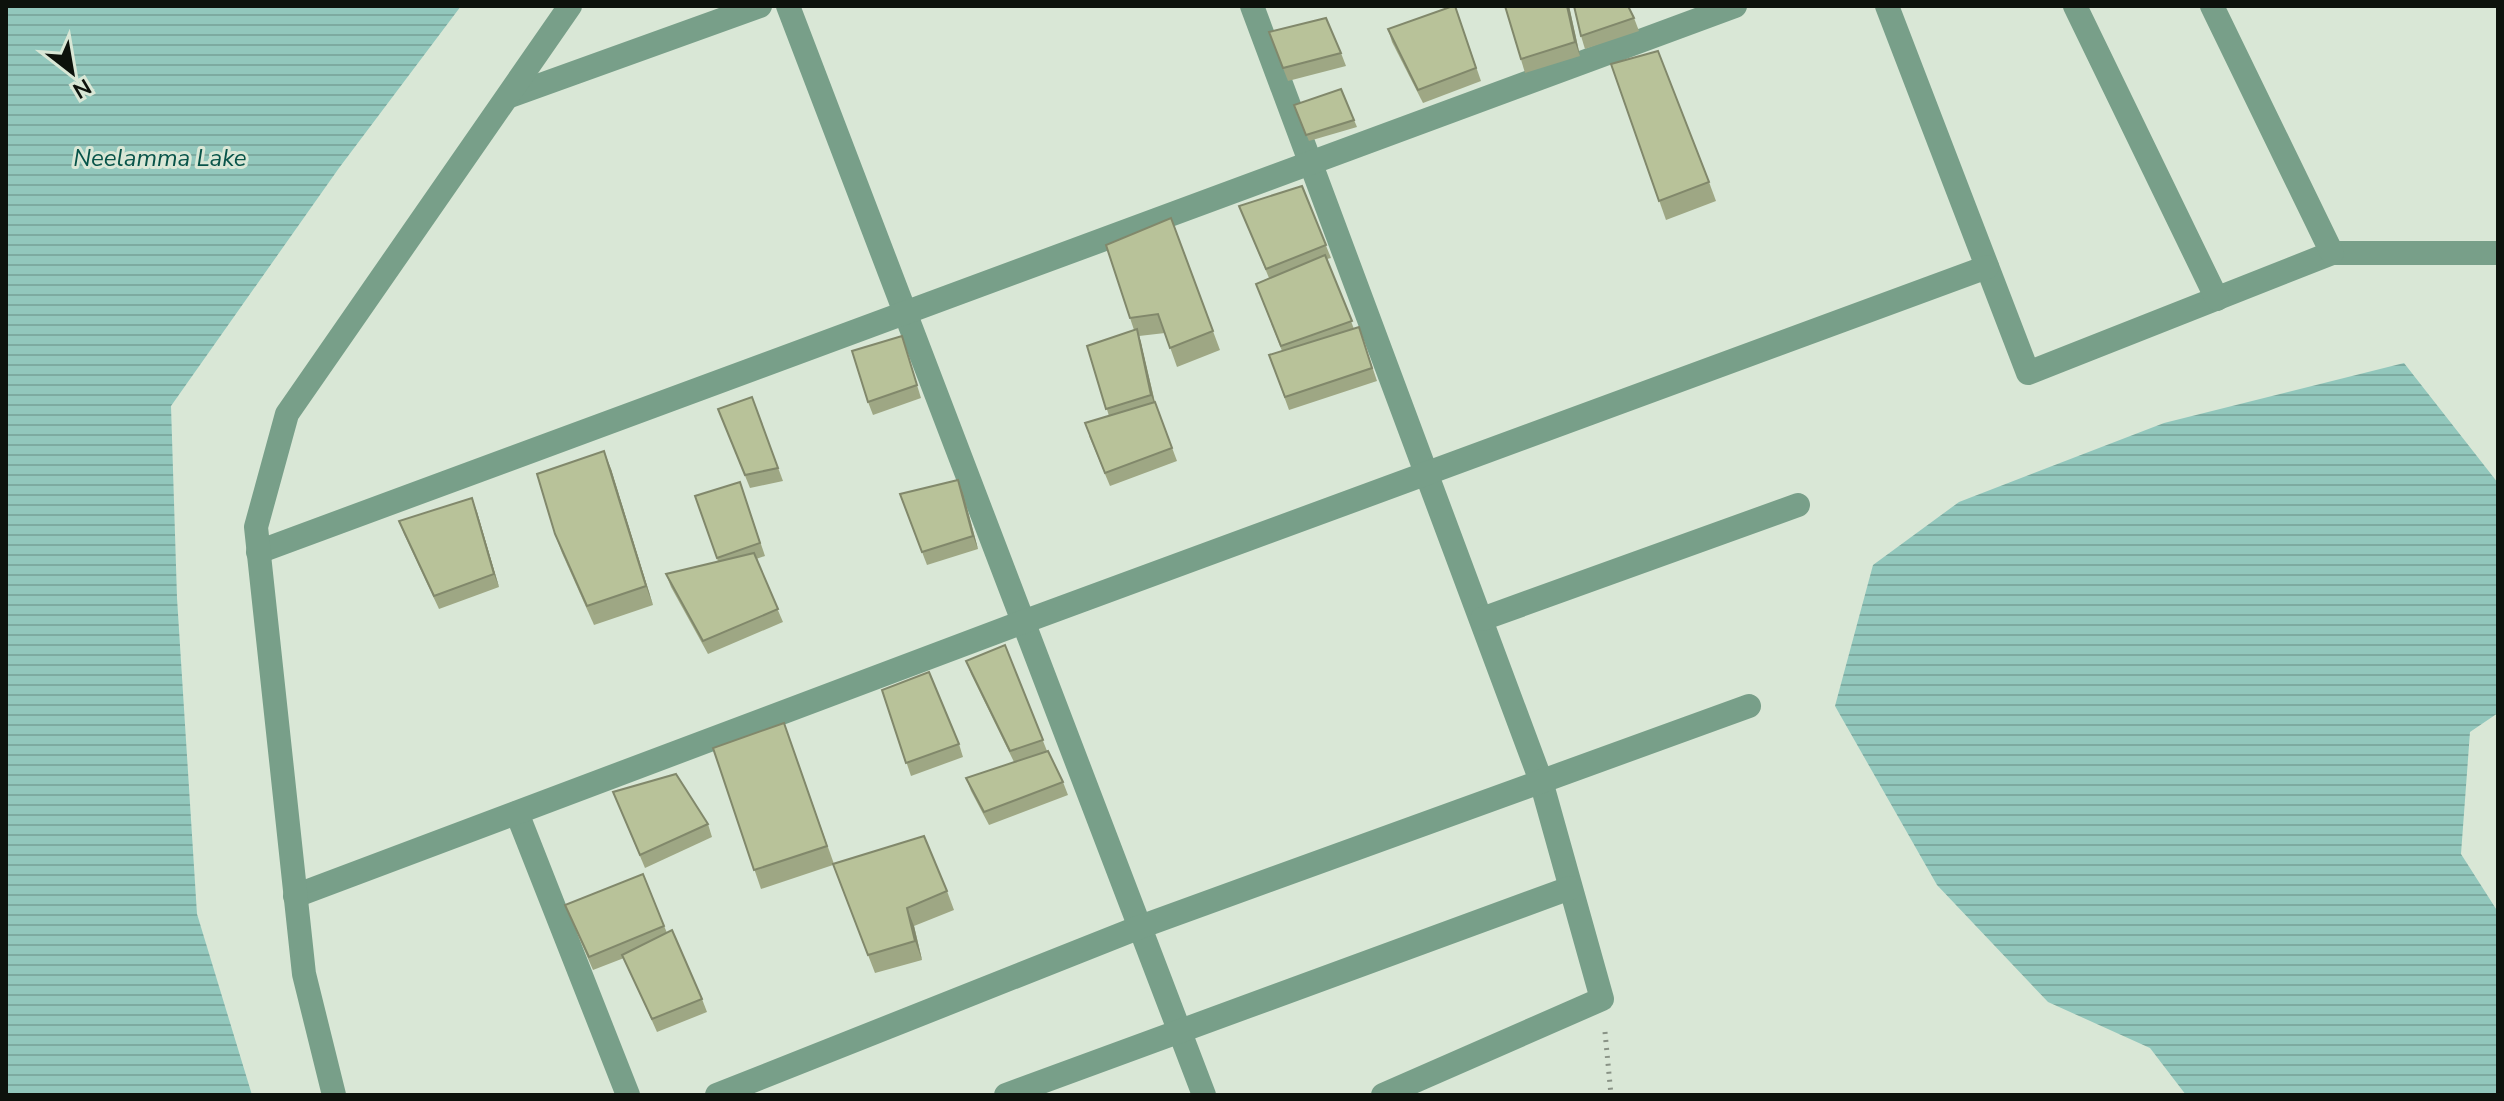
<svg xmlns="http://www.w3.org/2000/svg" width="2504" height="1101" viewBox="0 0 2504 1101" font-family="'Nunito Sans',sans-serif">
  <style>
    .water { fill: url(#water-rules) }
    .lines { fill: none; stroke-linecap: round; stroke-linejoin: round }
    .path { stroke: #889285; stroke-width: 5; stroke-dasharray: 2 6; stroke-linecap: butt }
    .minor { stroke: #789f89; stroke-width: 24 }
    .wall { fill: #9ea784 }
    .shaded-wall { fill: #81886b }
    .building { fill: #b8c299; stroke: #81886b; stroke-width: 2 }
    .labels { text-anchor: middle; stroke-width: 6; stroke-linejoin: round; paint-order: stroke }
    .water-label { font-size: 24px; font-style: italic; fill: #085449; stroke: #d9e7d6 }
  </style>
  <defs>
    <pattern id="water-rules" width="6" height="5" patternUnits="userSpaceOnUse" patternTransform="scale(2)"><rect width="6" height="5" fill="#92c7bc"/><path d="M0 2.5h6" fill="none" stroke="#7daaa0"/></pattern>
  </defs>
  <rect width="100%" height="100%" fill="#d9e7d6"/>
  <g class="water">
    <path d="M 6,6 L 461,6 L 339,168 L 171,406 L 177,598 L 197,914 L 252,1095 L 6,1095 Z"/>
    <path d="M 2404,363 L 2498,483 L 2498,713 L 2470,732 L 2461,854 L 2498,912 L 2498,1095 L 2186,1095 L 2150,1048 L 2048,1002 L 1937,885 L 1835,706 L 1873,565 L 1959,502 L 2164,423 Z"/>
  </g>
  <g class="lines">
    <path class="path" d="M 1605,1032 L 1611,1095"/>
    <g class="minor">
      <path d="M 788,6 L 1204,1095"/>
      <path d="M 1252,6 L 1541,781 L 1602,999 L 1383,1095"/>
      <path d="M 1887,6 L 2028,373 L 2332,253 L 2498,253"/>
      <path d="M 2075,6 L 2217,299"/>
      <path d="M 2212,6 L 2332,253"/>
      <path d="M 510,96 L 760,6"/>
      <path d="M 258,552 L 1735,6"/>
      <path d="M 1482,619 L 1798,505"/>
      <path d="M 517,813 L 628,1095"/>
      <path d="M 295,896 L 1023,622 L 1987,267"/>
      <path d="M 334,1095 L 304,974 L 256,527 L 287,414 L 570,6"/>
      <path d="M 717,1095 L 1140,927 L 1749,706"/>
      <path d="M 1006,1095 L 1570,888"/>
    </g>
  </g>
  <g class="wall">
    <path d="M 1455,6 L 1481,81 L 1423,103 L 1392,42 L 1388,29 Z"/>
    <path d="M 1505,6 L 1569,6 L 1580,56 L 1525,73 Z"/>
    <path d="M 1634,18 L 1639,31 L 1585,49 L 1581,36 Z"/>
    <path d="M 1269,32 L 1341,53 L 1346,66 L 1288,81 Z"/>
    <path d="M 1611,64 L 1709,182 L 1716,201 L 1666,220 Z"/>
    <path d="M 1341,89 L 1357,127 L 1309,141 L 1294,105 Z"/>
    <path d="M 1302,186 L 1331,258 L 1327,259 L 1354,329 L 1359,327 L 1377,381 L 1289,410 L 1269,355 L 1282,351 L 1256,284 L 1269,278 L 1239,206 Z"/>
    <path d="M 1171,218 L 1220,350 L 1177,367 L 1165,333 L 1139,336 L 1155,402 L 1177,461 L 1110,486 L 1089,436 L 1109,416 L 1087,346 L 1134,330 L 1130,318 Z"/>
    <path d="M 902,336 L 921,398 L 873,415 L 868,402 Z"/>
    <path d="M 752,397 L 783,481 L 750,488 L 723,422 Z"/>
    <path d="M 611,469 L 653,605 L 594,625 L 562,553 L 555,534 Z"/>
    <path d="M 958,480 L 963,493 L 978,549 L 927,565 L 900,494 Z"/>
    <path d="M 740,482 L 765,556 L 756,559 L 783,622 L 708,654 L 671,587 L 666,574 L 718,562 L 717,558 Z"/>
    <path d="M 477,512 L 499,587 L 439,609 L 404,534 L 399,521 Z"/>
    <path d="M 1005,645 L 1047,751 L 1063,782 L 1068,795 L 989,825 L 971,791 L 966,778 L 1014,762 L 971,674 L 966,661 Z"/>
    <path d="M 882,690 L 959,744 L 963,757 L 911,776 Z"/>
    <path d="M 784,723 L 834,864 L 947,891 L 954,910 L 914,926 L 922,960 L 875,973 L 833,865 L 761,889 L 713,748 Z"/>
    <path d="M 613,792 L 708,824 L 712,837 L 645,868 Z"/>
    <path d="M 643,874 L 667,933 L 702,999 L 707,1012 L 657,1032 L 624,958 L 593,970 L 565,905 Z"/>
  </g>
  <g class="shaded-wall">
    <path d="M 1567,6 L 1569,6 L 1580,56 L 1575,42 Z"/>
    <path d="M 1137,329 L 1141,342 L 1156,408 L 1151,395 Z"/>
    <path d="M 604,451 L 611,469 L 653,605 L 646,586 Z"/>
    <path d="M 958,480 L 963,493 L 978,549 L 973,536 Z"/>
    <path d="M 472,498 L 477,512 L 499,587 L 494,574 Z"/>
    <path d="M 907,908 L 914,926 L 922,960 L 915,941 Z"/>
  </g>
  <g class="building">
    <path d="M 1453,6 L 1455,6 L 1476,68 L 1418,90 L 1388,29 Z"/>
    <path d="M 1505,6 L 1567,6 L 1575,42 L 1521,59 Z"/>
    <path d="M 1574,6 L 1628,6 L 1634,18 L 1581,36 Z"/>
    <path d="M 1326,18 L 1341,53 L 1283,68 L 1269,32 Z"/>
    <path d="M 1658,51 L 1709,182 L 1659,201 L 1611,64 Z"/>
    <path d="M 1341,89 L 1354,120 L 1306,135 L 1294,105 Z"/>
    <path d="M 1302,186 L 1326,245 L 1266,269 L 1239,206 Z"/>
    <path d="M 1171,218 L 1213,331 L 1170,348 L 1158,314 L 1130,318 L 1106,245 Z"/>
    <path d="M 1325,255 L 1352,321 L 1281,346 L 1256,284 Z"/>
    <path d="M 1359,327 L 1372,368 L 1285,397 L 1269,355 Z"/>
    <path d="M 1137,329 L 1151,395 L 1106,409 L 1087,346 Z"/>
    <path d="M 902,336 L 917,385 L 868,402 L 852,351 Z"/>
    <path d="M 752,397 L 778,468 L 745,475 L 718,409 Z"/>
    <path d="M 1155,402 L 1172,448 L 1105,473 L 1085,423 Z"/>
    <path d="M 604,451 L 646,586 L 587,606 L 555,534 L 537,474 Z"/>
    <path d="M 958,480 L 973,536 L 922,552 L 900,494 Z"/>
    <path d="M 740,482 L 760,543 L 717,558 L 695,496 Z"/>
    <path d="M 472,498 L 494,574 L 434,596 L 399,521 Z"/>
    <path d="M 754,553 L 778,609 L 703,641 L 666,574 Z"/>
    <path d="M 1005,645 L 1043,740 L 1010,751 L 966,661 Z"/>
    <path d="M 929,672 L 959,744 L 906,763 L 882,690 Z"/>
    <path d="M 784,723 L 827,846 L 754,870 L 713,748 Z"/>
    <path d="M 1048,751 L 1063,782 L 984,812 L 966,778 Z"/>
    <path d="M 676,774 L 708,824 L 640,855 L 613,792 Z"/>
    <path d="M 924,836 L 947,891 L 907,908 L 915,941 L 868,955 L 833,864 Z"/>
    <path d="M 643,874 L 664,926 L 589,957 L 565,905 Z"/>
    <path d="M 672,930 L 702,999 L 652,1019 L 622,955 Z"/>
  </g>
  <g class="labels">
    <g class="water-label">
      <text x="160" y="166">Neelamma Lake</text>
    </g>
  </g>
  <rect width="2504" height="1101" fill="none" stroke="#0d120c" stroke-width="16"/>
  <g transform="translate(72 72) rotate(149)" stroke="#d9e7d6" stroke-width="6" paint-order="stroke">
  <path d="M0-6L14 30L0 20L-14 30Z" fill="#0d120c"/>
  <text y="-12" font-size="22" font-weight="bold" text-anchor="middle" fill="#0d120c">N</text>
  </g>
</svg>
